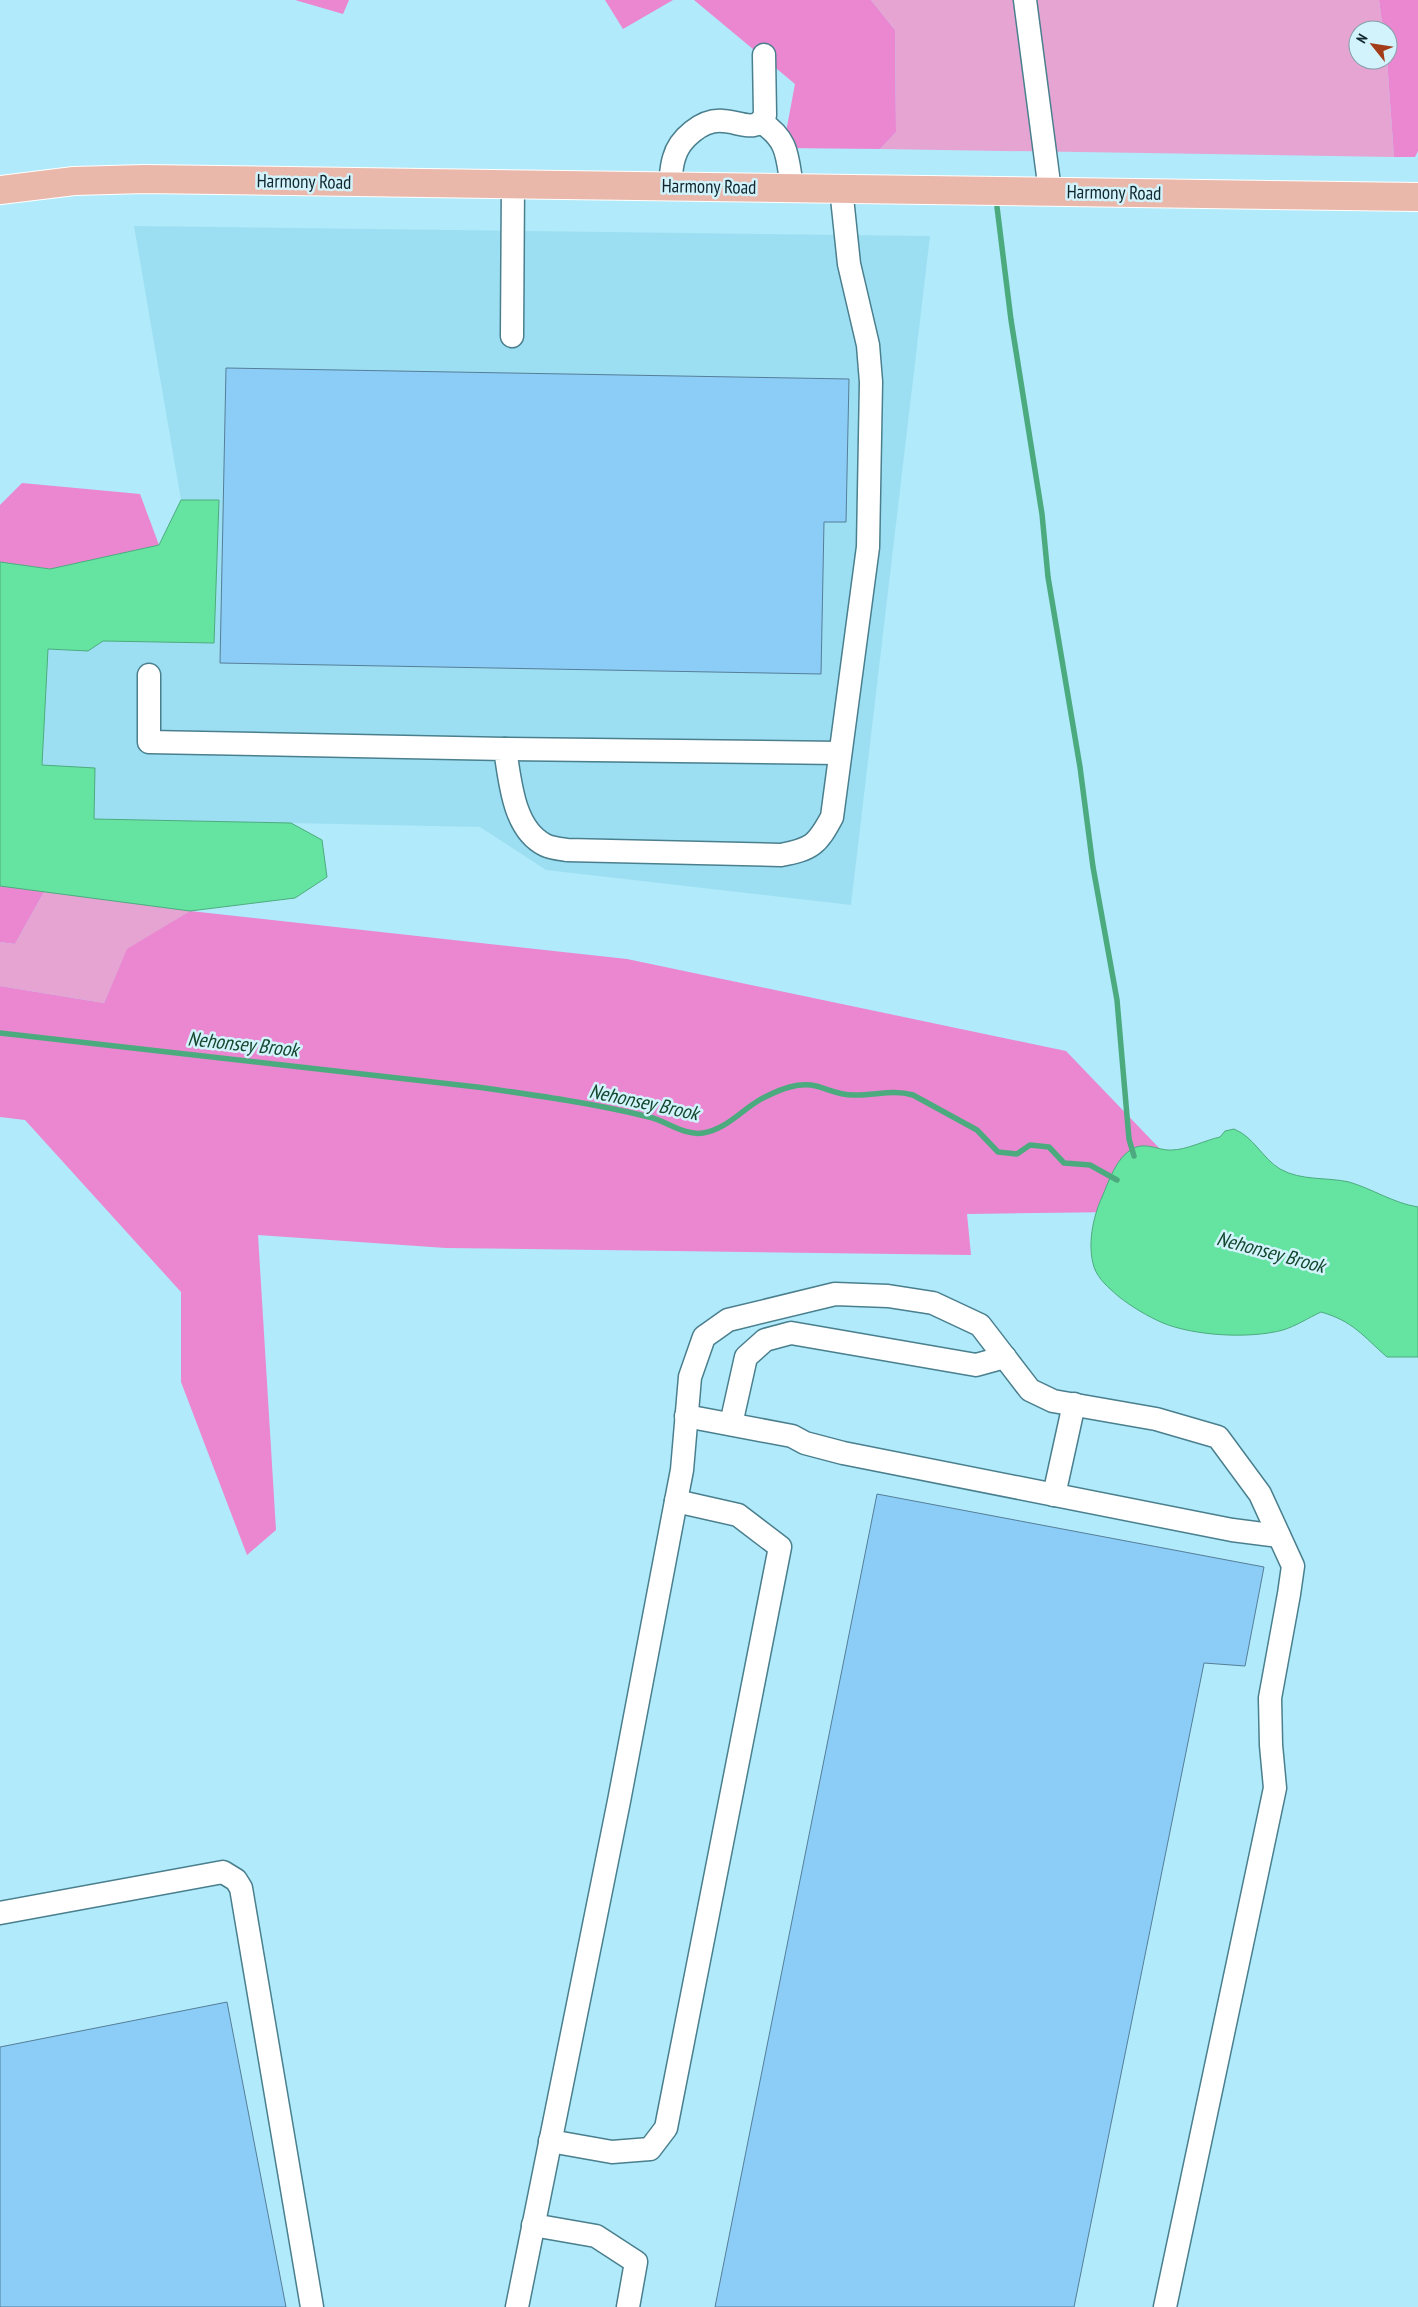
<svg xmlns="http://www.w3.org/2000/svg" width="1418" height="2307" viewBox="0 0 1418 2307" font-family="'PT Sans Narrow',sans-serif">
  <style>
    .built { fill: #9ddff2 }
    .green { fill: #e5a4d2 }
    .forest { fill: #ea87d0 }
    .water { fill: #65e4a1; stroke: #4cab7e }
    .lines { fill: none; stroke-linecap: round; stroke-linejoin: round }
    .stream { stroke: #4cab7e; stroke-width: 5.5 }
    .building { fill: #8bcdf7; stroke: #557e98 }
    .minor-casing { stroke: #4a7f8e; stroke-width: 25 }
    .major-casing { stroke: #fff; stroke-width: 30 }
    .minor { stroke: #fff; stroke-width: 22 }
    .major { stroke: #e9b8aa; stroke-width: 28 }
    .labels { text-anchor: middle; stroke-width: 5; stroke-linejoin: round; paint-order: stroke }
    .street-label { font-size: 19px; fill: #11272d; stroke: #d2f3fc }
    .water-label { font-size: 20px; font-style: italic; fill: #14482e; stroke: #d2f3fc }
  </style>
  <rect width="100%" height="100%" fill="#b1eafa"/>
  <path class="built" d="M 134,226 L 930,236 L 851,905 L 546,870 L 480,827 L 94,819 L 42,766 L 48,649 L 88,651 L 103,641 L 214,643 L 219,501 L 181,500 Z"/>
  <g class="green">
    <path d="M 871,0 L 1379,0 L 1383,30 L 1358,30 L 1358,60 L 1387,60 L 1394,157 L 880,149 L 896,132 L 895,30 Z"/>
    <path d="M 45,890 L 190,911 L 127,950 L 104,1003 L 0,986 L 0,942 L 15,944 Z"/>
  </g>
  <g class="forest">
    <path d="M 295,0 L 349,0 L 343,14 Z"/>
    <path d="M 605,0 L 673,0 L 623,29 Z"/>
    <path d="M 694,0 L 871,0 L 895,30 L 896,132 L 880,149 L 783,148 L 795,84 Z"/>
    <path d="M 1379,0 L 1418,0 L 1418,151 L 1415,157 L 1394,157 L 1387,60 L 1388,30 L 1383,30 Z"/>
    <path d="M 22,483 L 140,494 L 159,545 L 50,569 L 0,562 L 0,505 Z"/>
    <path d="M 0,886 L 45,890 L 15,944 L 0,942 Z"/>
    <path d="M 190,911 L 627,959 L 1066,1051 L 1185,1175 L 1116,1212 L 967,1214 L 971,1255 L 446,1248 L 258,1235 L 276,1530 L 247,1555 L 181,1382 L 181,1292 L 25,1120 L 0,1117 L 0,986 L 104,1003 L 127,949 Z"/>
  </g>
  <g class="water">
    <path d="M 181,500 L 219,500 L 214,643 L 103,641 L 88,651 L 48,649 L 42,765 L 95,768 L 94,819 L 291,823 L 322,840 L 327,877 L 295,898 L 190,911 L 0,886 L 0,562 L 50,569 L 159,545 Z"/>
    <path d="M 1234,1129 C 1254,1137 1262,1158 1280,1169 C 1301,1181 1327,1177 1349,1182 C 1373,1189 1393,1203 1418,1207 L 1418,1357 L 1387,1357 C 1363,1336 1353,1321 1321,1312 C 1308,1318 1296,1326 1283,1330 C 1250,1339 1195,1336 1163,1323 C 1147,1316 1132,1307 1118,1296 C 1109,1288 1098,1279 1094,1267 C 1087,1245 1093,1217 1102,1197 C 1109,1181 1116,1158 1132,1149 C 1146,1141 1158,1151 1172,1150 C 1186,1150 1206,1140 1220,1137 L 1225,1131 Z"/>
  </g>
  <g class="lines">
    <g class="stream">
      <path d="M 997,207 L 1011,320 L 1042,514 L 1048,577 L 1080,767 L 1093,867 L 1117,1000 L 1129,1139 L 1134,1156"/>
      <path d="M 0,1033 L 477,1087 C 534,1095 592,1103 649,1117 C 667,1121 684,1136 703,1133 C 728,1129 744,1107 765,1097 C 781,1089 798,1082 816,1086 C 828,1089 839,1095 853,1095 C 874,1096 892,1089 913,1095 L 977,1130 L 998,1152 L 1017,1154 L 1030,1145 L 1049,1147 L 1064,1163 L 1090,1165 L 1117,1180"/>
    </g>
  </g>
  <g class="building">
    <path d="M 226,368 L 849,379 L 846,522 L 824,522 L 821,674 L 220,663 Z"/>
    <path d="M 877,1494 L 1264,1567 L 1245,1666 L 1204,1663 L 1074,2307 L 715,2307 Z"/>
    <path d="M 227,2002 L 286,2307 L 0,2307 L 0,2047 Z"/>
  </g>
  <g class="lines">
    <defs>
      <g id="minor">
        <path d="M 1025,0 L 1050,191"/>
        <path d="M 761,122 C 789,140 787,157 792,187"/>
        <path d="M 670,186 C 671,177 671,167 674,158 C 679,139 702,119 723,121 C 733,121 745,127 754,125 C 760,124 763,119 765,115 L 764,55"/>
        <path d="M 512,336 L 513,183"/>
        <path d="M 149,675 L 149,742 L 505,749 C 510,780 513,829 545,845 C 551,848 560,849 567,850 L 781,855 C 812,849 817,845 832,817 L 868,547 L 871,382 L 868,345 L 849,264 L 841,188"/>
        <path d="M 505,749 L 840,753"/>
        <path d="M 686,1416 L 792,1436 L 805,1443 L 843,1453 L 1232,1530 L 1279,1536"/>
        <path d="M 731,1424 L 746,1357 L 765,1340 L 791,1333 L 976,1365 L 1005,1357"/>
        <path d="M 1054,1495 L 1074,1404"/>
        <path d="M 0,1913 L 223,1872 L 236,1880 L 241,1888 L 312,2307"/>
        <path d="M 550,2141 L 612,2152 L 650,2149 L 666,2128 L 780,1547 L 738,1515 L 676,1501"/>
        <path d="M 533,2225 L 596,2236 L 636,2262 L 628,2307"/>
        <path d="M 517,2307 L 619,1801 L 676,1501 L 682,1470 L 690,1377 L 704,1337 L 728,1320 L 835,1294 L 888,1296 L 933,1303 L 980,1325 L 1030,1390 L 1053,1401 L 1156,1419 L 1218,1437 L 1260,1494 L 1293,1566 L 1289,1594 L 1270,1698 L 1271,1745 L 1275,1788 L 1165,2307"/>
      </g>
      <path id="major" d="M 0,190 L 74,181 L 145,179 L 1418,197"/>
    </defs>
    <use href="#minor" class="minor-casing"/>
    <use href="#major" class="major-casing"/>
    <use href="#minor" class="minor"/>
    <use href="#major" class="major"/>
  </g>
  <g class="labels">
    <g class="street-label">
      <text transform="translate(304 181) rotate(1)" y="7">Harmony Road</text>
      <text transform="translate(709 186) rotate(1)" y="7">Harmony Road</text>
      <text transform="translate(1114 192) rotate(1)" y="7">Harmony Road</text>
    </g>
    <g class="water-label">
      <text transform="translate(243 1044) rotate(6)" y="7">Nehonsey Brook</text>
      <text transform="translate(644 1102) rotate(12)" y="7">Nehonsey Brook</text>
      <text transform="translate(1271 1252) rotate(15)" y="7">Nehonsey Brook</text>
    </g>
  </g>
  <g transform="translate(1373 45) rotate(300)"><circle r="24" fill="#d2f3fc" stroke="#85a1a9"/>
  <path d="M0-4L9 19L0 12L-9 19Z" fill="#a33c19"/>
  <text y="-8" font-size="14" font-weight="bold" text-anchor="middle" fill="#11272d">N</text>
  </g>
</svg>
